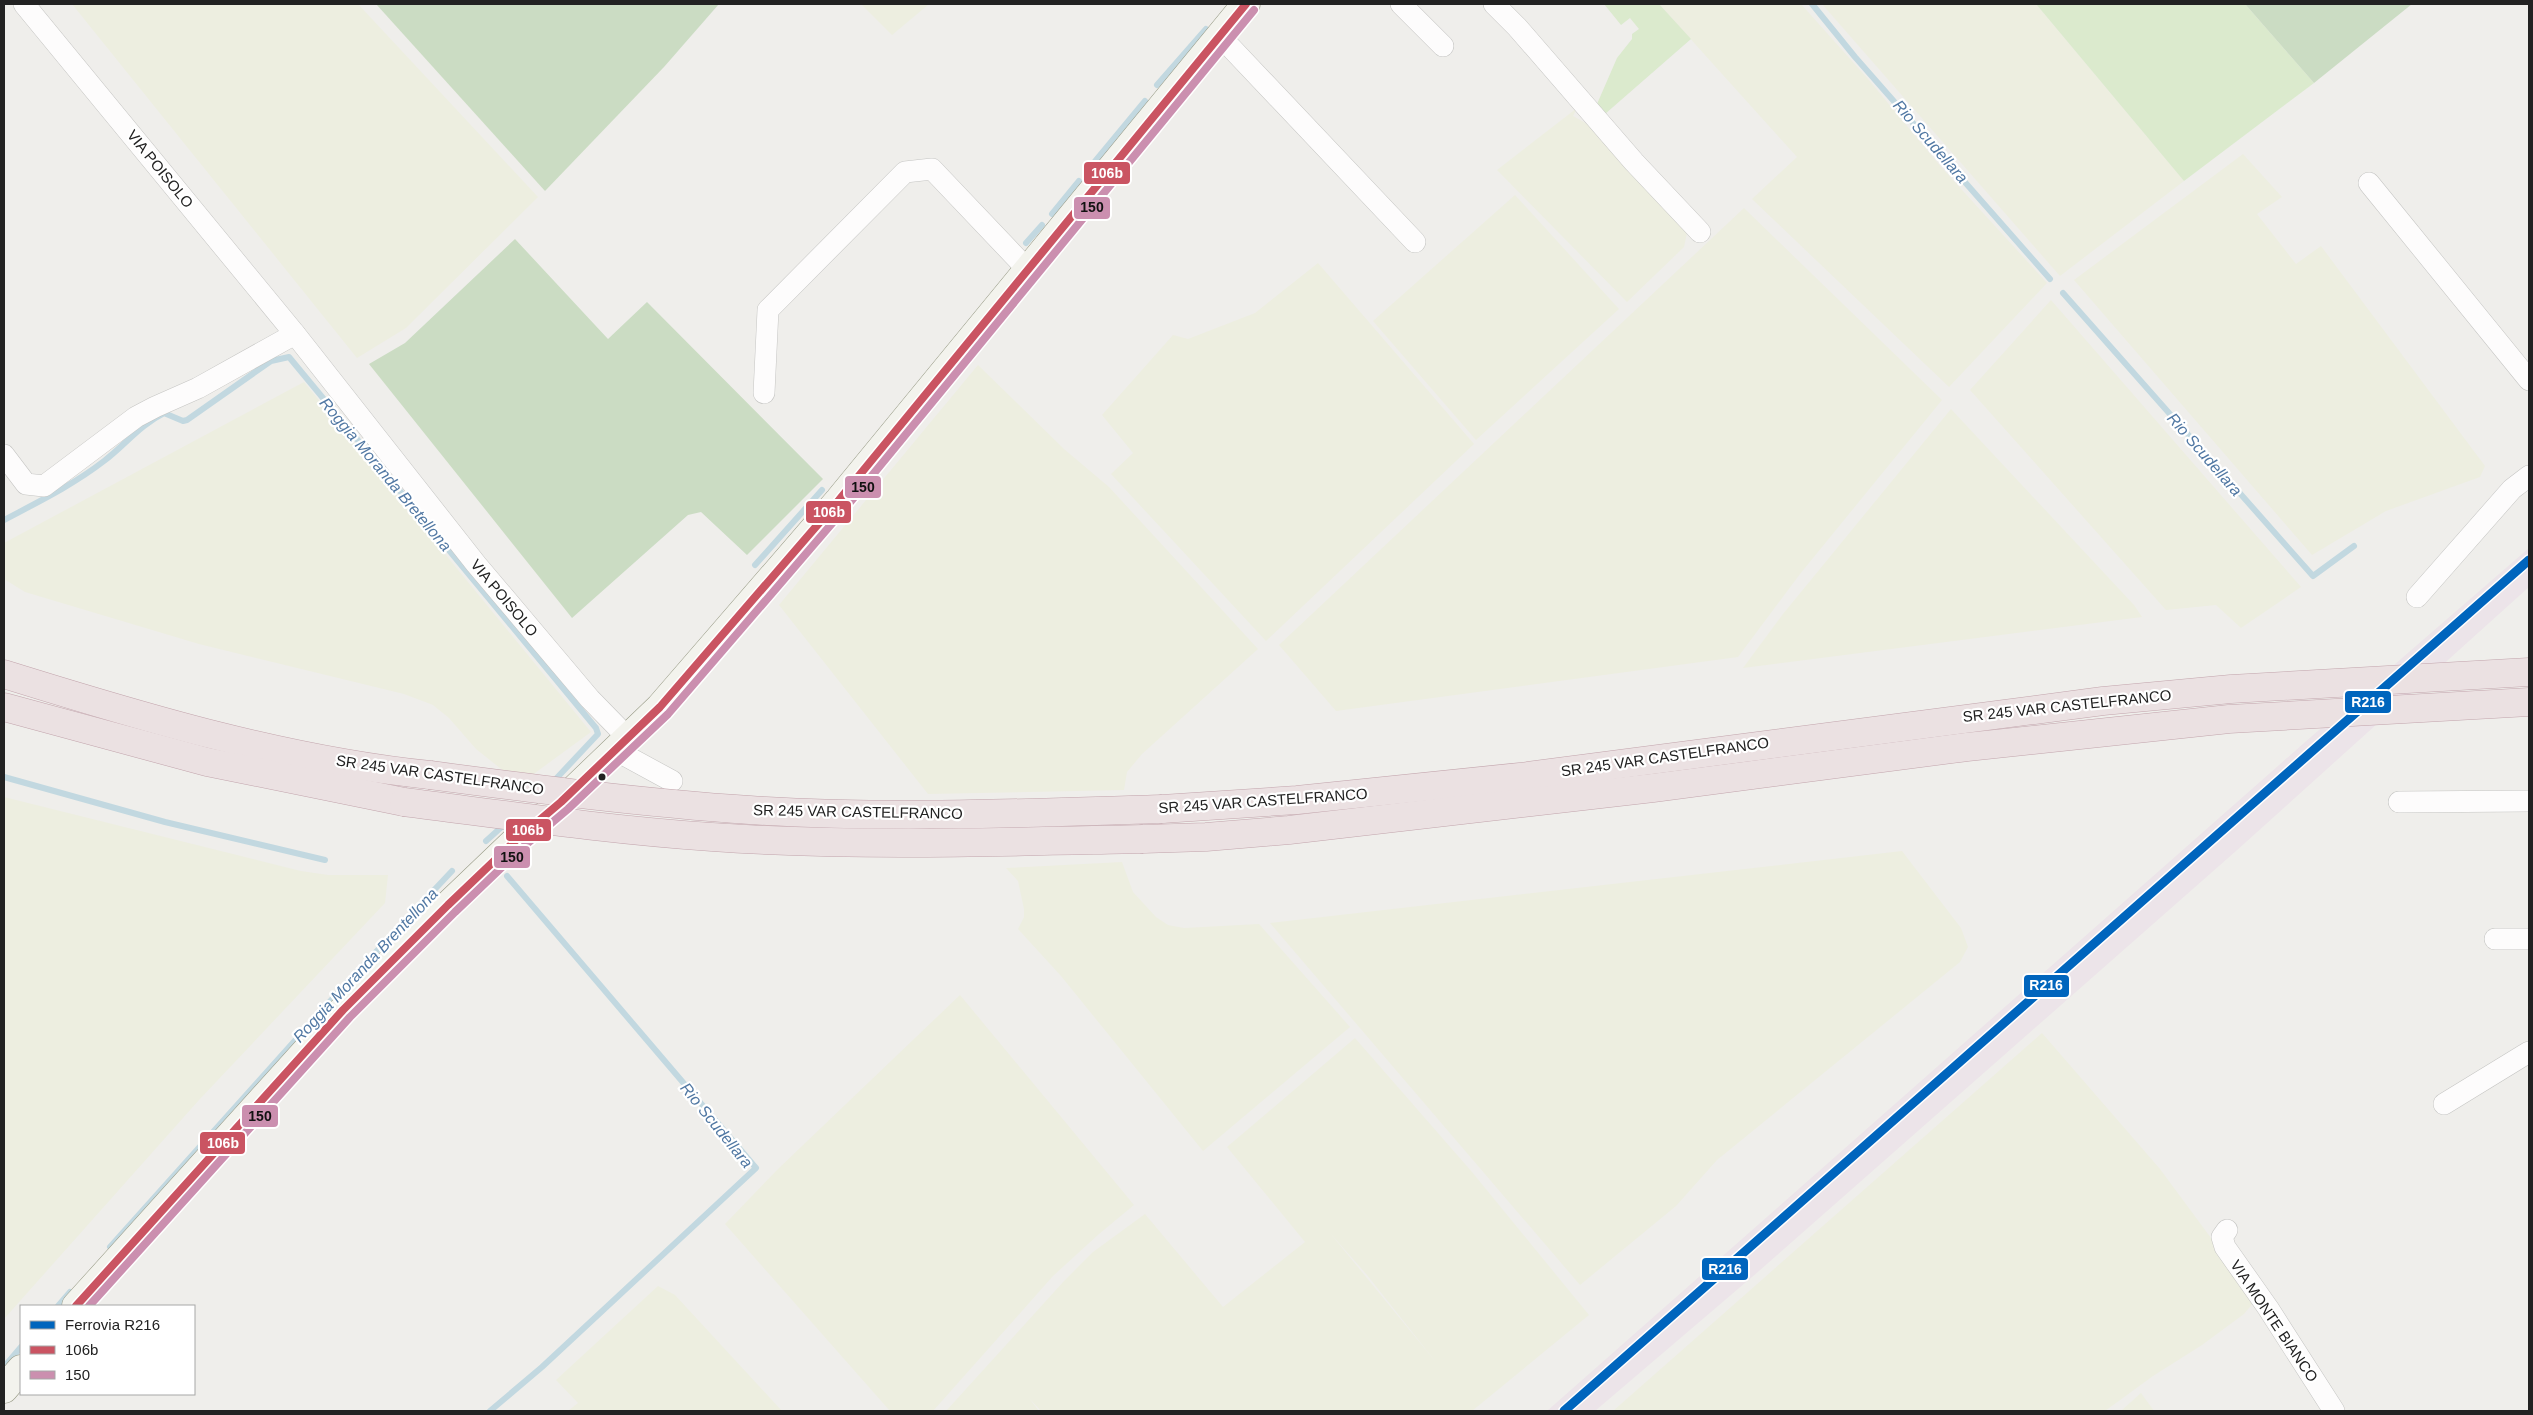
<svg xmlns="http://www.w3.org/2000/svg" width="2533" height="1415" viewBox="0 0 2533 1415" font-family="Arial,sans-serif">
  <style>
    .industrial { fill: #ece4e9 }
    .farmland { fill: #edeee0; fill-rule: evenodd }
    .grass { fill: #dbeacd }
    .forest { fill: #cbdcc3 }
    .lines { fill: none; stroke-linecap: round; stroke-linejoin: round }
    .stream { stroke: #c2d8e0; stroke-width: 6 }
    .street-casing { stroke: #c5c5c3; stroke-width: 22 }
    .secondary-casing { stroke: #969984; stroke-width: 29 }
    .highway-casing { stroke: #c2a4ac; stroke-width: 29 }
    .street { stroke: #fdfcfc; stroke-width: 21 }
    .secondary { stroke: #f3f3ed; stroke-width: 28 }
    .highway { stroke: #ebe1e2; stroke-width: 28 }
    .highway-bridge-casing { stroke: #c2a4ac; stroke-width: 29; stroke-linecap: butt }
    .highway-bridge { stroke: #ebe1e2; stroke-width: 28 }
    .bus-1-casing { stroke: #fff; stroke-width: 11 }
    .bus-2-casing { stroke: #fff; stroke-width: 11 }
    .bus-1 { stroke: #ca5462; stroke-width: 8 }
    .bus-2 { stroke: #cb8faf; stroke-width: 8 }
    .rail-1-casing { stroke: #fff; stroke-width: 12 }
    .rail-1 { stroke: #0065bd; stroke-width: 9 }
    .bus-dot { fill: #222; stroke: #fff; stroke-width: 2 }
    .labels { text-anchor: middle; stroke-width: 4.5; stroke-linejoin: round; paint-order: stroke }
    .street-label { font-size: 15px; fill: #222; stroke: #fff }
    .water-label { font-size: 16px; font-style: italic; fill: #5178a3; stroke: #fff }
    .line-badge { stroke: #fff; stroke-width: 2 }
    .badge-label { font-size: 14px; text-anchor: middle; font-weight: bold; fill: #fff }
    .pale-badge-label { font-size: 14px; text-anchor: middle; font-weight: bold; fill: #111 }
  </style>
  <rect width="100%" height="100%" fill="#efeeeb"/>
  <path class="industrial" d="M 2529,548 L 2529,587 L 2236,851 L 1759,1271 L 1595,1411 L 1547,1411 L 2304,743 Z"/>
  <g class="farmland">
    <path d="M 72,4 L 358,4 L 538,197 L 406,328 L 357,358 Z"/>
    <path d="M 861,4 L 929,4 L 892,35 Z"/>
    <path d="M 1659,4 L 1801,4 L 1868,79 L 1942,168 L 2047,283 L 1949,387 L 1752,199 L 1797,157 Z"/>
    <path d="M 1822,4 L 2036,4 L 2184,181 L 2060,276 Z"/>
    <path d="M 1577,108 L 1573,116 L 1591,126 L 1688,228 L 1684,247 L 1627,302 L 1497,170 Z"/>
    <path d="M 2243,154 L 2282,197 L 2257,214 L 2296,264 L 2321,246 L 2485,466 L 2480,477 L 2386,511 L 2312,555 L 2074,280 Z"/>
    <path d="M 1515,195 L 1619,309 L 1476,440 L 1373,321 Z"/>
    <path d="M 1744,208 L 1942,400 L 1800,574 L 1738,657 L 1336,711 L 1279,645 Z"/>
    <path d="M 1318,263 L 1474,444 L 1266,641 L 1111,474 L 1133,453 L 1102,415 L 1173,335 L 1188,339 L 1255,313 Z"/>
    <path d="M 2051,300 L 2301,587 L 2241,628 L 2216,605 L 2166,610 L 1970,390 Z"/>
    <path d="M 978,365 L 1064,449 L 1109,487 L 1258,649 L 1142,754 L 1127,772 L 1124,790 L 928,794 L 779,605 Z"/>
    <path d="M 304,382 L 591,732 L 520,784 L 476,749 L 449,718 L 433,705 L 404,694 L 199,644 L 25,592 L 4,579 L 4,543 Z"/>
    <path d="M 1951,409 L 2134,605 L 2142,617 L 1743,668 L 1783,614 Z"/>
    <path d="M 4,797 L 301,871 L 328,875 L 388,875 L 385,903 L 199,1100 L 4,1319 Z"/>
    <path d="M 1902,851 L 1961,928 L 1968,947 L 1960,962 L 1717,1160 L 1676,1206 L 1580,1285 L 1270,923 Z"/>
    <path d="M 1122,862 L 1133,892 L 1156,917 L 1168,925 L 1184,928 L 1259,924 L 1350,1027 L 1203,1151 L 1061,976 L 1018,929 L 1024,917 L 1024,909 L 1018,881 L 1006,868 Z"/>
    <path d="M 960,995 L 1134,1205 L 1099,1234 L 1053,1276 L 933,1411 L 890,1411 L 725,1224 L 778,1169 Z"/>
    <path d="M 2042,1033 L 2160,1169 L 2228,1261 L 2254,1302 L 2244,1314 L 2202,1345 L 2153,1376 L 2105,1411 L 1613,1411 Z"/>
    <path d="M 1355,1038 L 1472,1172 L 1589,1315 L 1472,1411 L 1041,1411 L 1029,1398 L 1039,1411 L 946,1411 L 1064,1281 L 1093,1252 L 1145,1214 L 1223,1307 L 1305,1242 L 1227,1147 ZM 1330,1233 L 1367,1275 L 1435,1361 Z"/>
    <path d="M 658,1286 L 675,1295 L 782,1411 L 568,1411 L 578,1403 L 556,1380 Z"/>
    <path d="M 2141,1393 L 2154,1411 L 2121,1411 Z"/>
  </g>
  <g class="grass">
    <path d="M 1604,4 L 1659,4 L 1691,39 L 1605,114 L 1597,104 L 1617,58 L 1632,39 L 1632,34 L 1639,29 L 1630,18 L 1621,25 Z"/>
    <path d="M 2036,4 L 2245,4 L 2314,83 L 2184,181 Z"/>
  </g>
  <g class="forest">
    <path d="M 376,4 L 719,4 L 664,67 L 545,191 Z"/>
    <path d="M 2245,4 L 2412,4 L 2314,83 Z"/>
    <path d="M 515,239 L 608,339 L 647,302 L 823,479 L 747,555 L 701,512 L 688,515 L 572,618 L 369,364 L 405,343 Z"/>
  </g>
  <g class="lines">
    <g class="stream">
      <path d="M 1812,4 L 1855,57 L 2050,279"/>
      <path d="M 1157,85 L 1206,29"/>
      <path d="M 1092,165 L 1145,101"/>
      <path d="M 1052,214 L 1079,181"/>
      <path d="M 1026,243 L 1042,225"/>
      <path d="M 2063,293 L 2313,576 L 2354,546"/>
      <path d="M 4,520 C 38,502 73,485 104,461 C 125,445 140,425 164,413 L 183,421 L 187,420 L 271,361 L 289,357 L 596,728 L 598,734 L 553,782"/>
      <path d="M 755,565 L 822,490"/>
      <path d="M 4,777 L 165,822 L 325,860"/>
      <path d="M 486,841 L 506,823"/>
      <path d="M 110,1247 L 342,988 L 452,871"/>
      <path d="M 58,1306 L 70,1292"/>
      <path d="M 4,1367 L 21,1347"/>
      <path d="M 490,1411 L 542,1367 L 756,1168 L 507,876"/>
    </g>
    <defs>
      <g id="street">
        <path d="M 24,4 L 295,334 L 476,564 L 590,699 L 628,738"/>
        <path d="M 1401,4 L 1443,46"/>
        <path d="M 1494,4 L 1517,27 L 1634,162 L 1700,232"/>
        <path d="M 1220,36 L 1415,242"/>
        <path d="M 2369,183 L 2529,380"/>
        <path d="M 764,393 L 768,310 L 905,172 L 932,169 L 1027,269"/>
        <path d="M 4,455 L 26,484 L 44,486 L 136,417 L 155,407 L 198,388 L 295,334"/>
        <path d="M 2417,597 L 2512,489 L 2529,476"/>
        <path d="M 615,750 L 672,781"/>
        <path d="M 2399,802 L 2529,801"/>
        <path d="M 2495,939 L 2529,939"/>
        <path d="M 2444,1104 L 2529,1052"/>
        <path d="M 2227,1230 L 2222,1237 L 2225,1247 L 2268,1308 L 2334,1411"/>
      </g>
      <g id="secondary">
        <path d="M 76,1306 L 343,1010 L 448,905 L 515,841 L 561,802 L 660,707 L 839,500 L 1246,4"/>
        <path d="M 4,1389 L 21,1369"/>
      </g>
      <g id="highway">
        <path d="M 4,674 C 142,717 285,760 430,775"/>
        <path d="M 4,707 L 207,762 L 404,802"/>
        <path d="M 1162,809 L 1297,800 L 1528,776 L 2103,701 L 2231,689 L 2529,672"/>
        <path d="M 1143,839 L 1206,837 L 1289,830 L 1653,788 L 1967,747 L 2229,719 L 2529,702"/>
      </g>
    </defs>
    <use href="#street" class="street-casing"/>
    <use href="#secondary" class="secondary-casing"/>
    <use href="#highway" class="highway-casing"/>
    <use href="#street" class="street"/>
    <use href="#secondary" class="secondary"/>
    <use href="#highway" class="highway"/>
    <defs>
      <g id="highway-bridge">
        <path d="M 430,775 C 536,789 643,803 750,810 C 887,819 1025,813 1162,809"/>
        <path d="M 404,802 C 507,815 609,830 712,837 C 856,847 1000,842 1143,839"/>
      </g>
    </defs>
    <use href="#highway-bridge" class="highway-bridge-casing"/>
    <use href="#highway-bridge" class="highway-bridge"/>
    <defs>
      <path id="bus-1" d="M 76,1306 L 343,1010 L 448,905 L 515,841 L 561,802 L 660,707 L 839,500 L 1246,4"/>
      <path id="bus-2" d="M 89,1306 L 350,1017 L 455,912 L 522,848 L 568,809 L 668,714 L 847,506 L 1254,10"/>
    </defs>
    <use href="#bus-1" class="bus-1-casing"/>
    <use href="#bus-2" class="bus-2-casing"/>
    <use href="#bus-1" class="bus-1"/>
    <use href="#bus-2" class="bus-2"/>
    <defs>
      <path id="rail-1" d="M 1564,1411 L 2529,560"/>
    </defs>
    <use href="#rail-1" class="rail-1-casing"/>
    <use href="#rail-1" class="rail-1"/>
  </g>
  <circle class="bus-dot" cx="602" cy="777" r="4.5"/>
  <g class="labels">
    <g class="street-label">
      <text transform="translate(160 169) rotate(51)" y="5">VIA POISOLO</text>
      <text transform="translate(504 598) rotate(50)" y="5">VIA POISOLO</text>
      <text transform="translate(2067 706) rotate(-6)" y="5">SR 245 VAR CASTELFRANCO</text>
      <text transform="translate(1665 757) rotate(-8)" y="5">SR 245 VAR CASTELFRANCO</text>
      <text transform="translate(440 775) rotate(8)" y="5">SR 245 VAR CASTELFRANCO</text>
      <text transform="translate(1263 801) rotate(-4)" y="5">SR 245 VAR CASTELFRANCO</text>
      <text transform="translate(858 812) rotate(1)" y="5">SR 245 VAR CASTELFRANCO</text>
      <text transform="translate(2274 1321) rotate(56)" y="5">VIA MONTE BIANCO</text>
    </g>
    <g class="water-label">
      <text transform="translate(1931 141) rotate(49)" y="6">Rio Scudellara</text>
      <text transform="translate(2205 454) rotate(49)" y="6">Rio Scudellara</text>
      <text transform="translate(386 474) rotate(50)" y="6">Roggia Moranda Bretellona</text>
      <text transform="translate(365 965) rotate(-47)" y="6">Roggia Moranda Brentellona</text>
      <text transform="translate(717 1125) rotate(51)" y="6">Rio Scudellara</text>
    </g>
  </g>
  <g class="line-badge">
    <rect x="1083" y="161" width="48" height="24" rx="5" fill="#ca5462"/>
    <rect x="1073" y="196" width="38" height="24" rx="5" fill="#cb8faf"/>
    <rect x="844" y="475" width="38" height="24" rx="5" fill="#cb8faf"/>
    <rect x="805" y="500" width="47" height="24" rx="5" fill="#ca5462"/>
    <rect x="2344" y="690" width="48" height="24" rx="5" fill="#0065bd"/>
    <rect x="505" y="818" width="47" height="24" rx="5" fill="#ca5462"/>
    <rect x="493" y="845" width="38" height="24" rx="5" fill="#cb8faf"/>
    <rect x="2023" y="974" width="47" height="24" rx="5" fill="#0065bd"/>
    <rect x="241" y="1104" width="38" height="24" rx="5" fill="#cb8faf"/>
    <rect x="199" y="1131" width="47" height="24" rx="5" fill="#ca5462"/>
    <rect x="1701" y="1257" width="48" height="24" rx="5" fill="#0065bd"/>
  </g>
  <g class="badge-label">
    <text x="1107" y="178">106b</text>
    <text x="829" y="517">106b</text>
    <text x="2368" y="707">R216</text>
    <text x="528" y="835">106b</text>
    <text x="2046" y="990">R216</text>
    <text x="223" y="1148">106b</text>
    <text x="1725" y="1274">R216</text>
  </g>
  <g class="pale-badge-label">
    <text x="1092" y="212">150</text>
    <text x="863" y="492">150</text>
    <text x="512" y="862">150</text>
    <text x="260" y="1121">150</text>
  </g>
  <rect width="2533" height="1415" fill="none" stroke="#222222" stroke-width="10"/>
  <rect x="20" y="1305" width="175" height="90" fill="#ffffff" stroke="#a7a7a7"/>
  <rect x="30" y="1321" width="25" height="8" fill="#0065bd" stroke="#a7a7a7"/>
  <text x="65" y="1330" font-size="15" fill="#222222">Ferrovia R216</text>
  <rect x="30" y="1346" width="25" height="8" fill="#ca5462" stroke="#a7a7a7"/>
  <text x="65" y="1355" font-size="15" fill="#222222">106b</text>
  <rect x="30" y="1371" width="25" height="8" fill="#cb8faf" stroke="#a7a7a7"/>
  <text x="65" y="1380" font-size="15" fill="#222222">150</text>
</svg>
